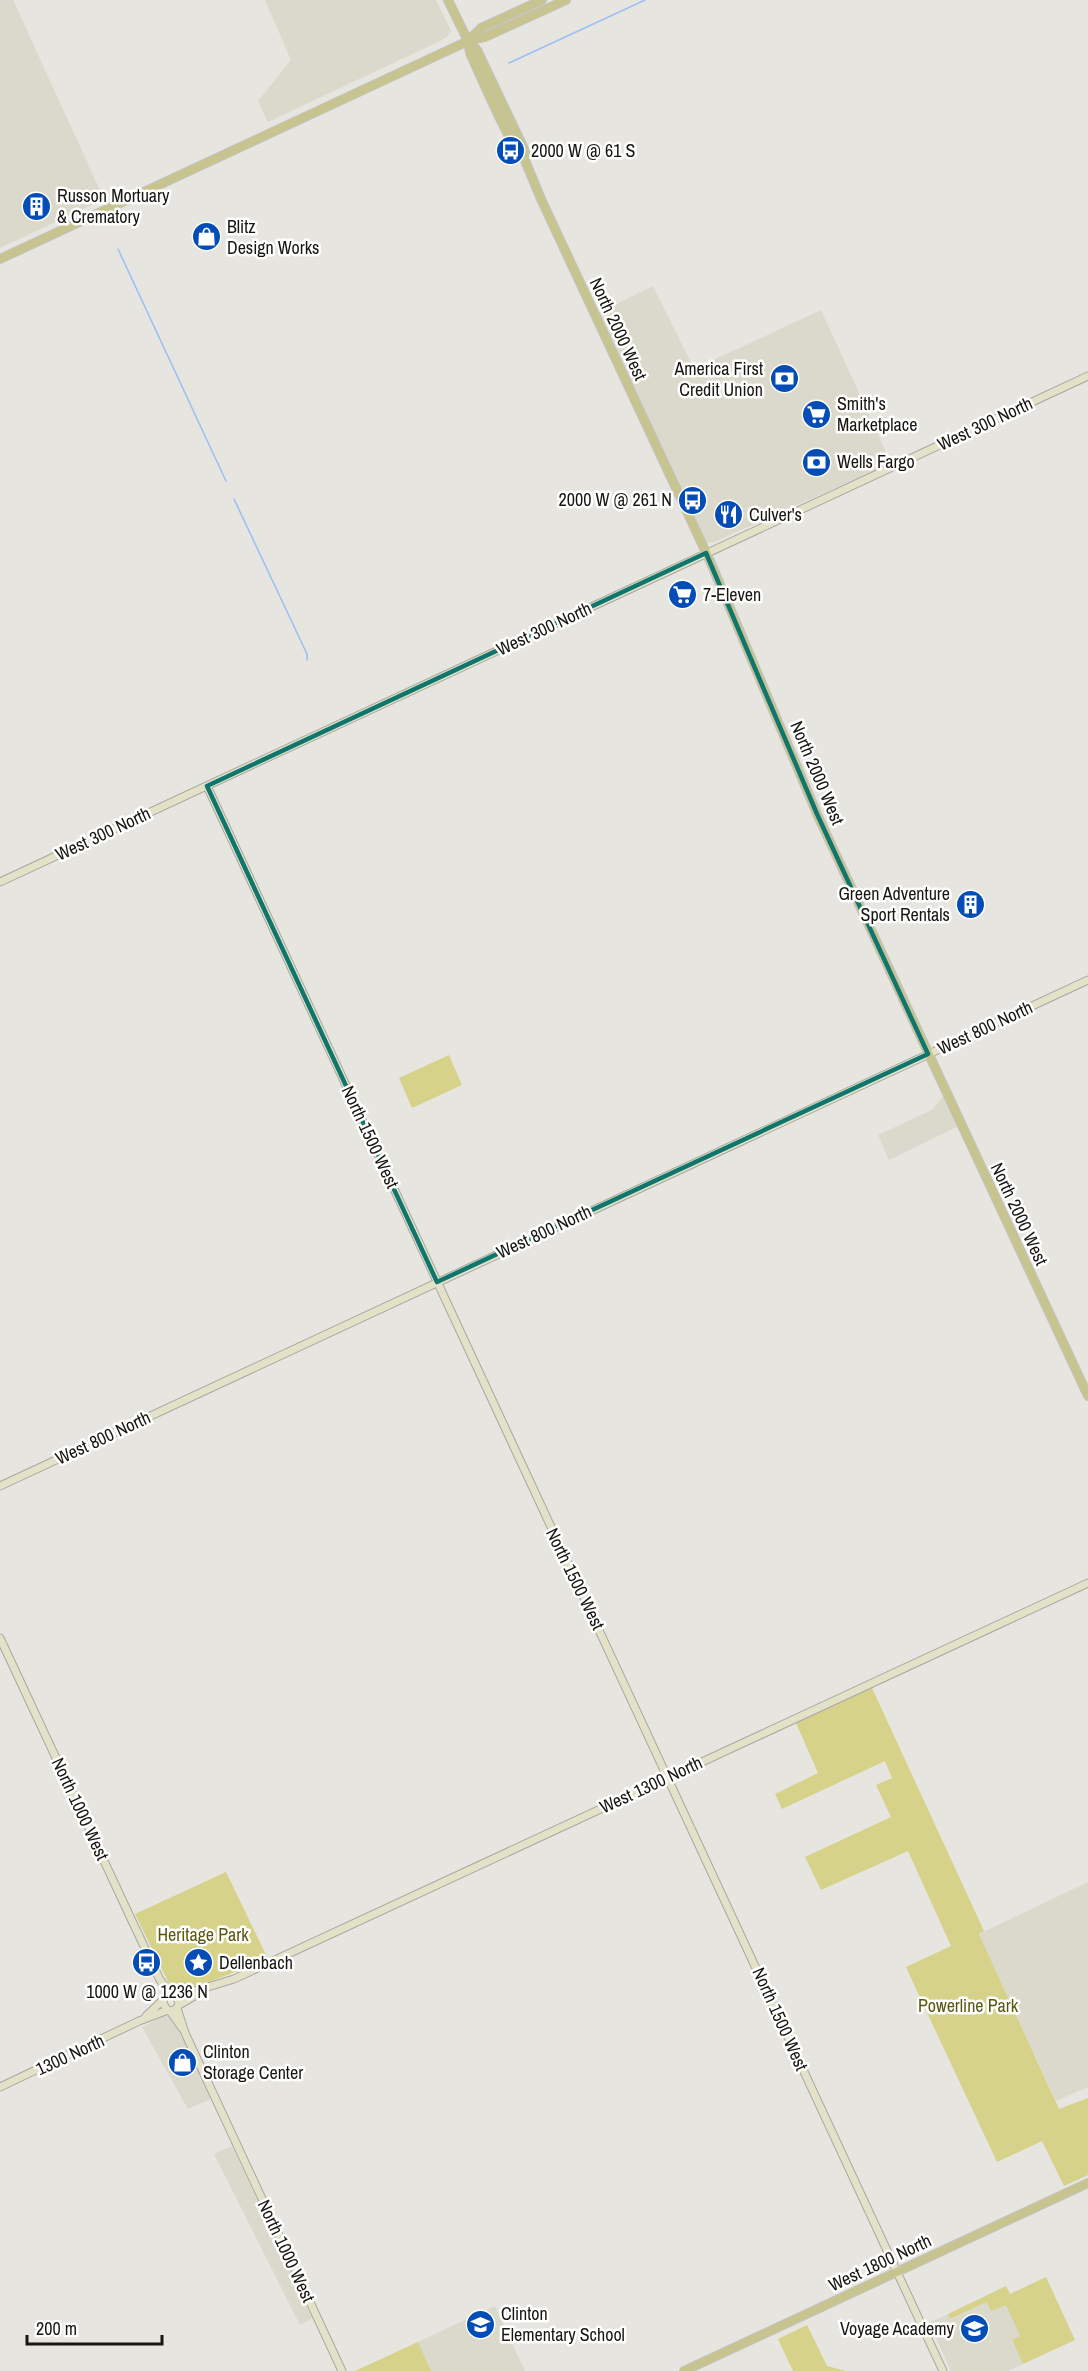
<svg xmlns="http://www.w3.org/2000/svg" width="1088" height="2371" viewBox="0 0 1088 2371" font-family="'Archivo Narrow',sans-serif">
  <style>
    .built { fill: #dad9cc }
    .green { fill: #d6d28a }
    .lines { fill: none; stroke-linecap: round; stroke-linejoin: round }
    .stream { stroke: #9bbef6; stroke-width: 1.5 }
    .secondary-casing { stroke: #a8a8a3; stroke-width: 9 }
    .primary-casing { stroke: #c3c2c2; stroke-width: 10 }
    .secondary { stroke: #e3e2c8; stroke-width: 7 }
    .primary { stroke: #c8c490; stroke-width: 8 }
    .marked { fill: none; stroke: #0f766e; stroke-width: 4.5; stroke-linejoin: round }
    .labels { text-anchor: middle; stroke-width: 5; stroke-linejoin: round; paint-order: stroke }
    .poi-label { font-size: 18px; fill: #171614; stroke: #fffffe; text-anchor: start }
    .street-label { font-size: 18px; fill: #171614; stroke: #fffffe }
    .park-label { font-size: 18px; fill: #5b5713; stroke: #fffffe }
  </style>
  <rect width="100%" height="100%" fill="#e6e5df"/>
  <g class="built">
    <path d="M 0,0 L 13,0 L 104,199 L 0,248 Z"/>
    <path d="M 265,0 L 436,0 L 451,31 L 448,36 L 440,41 L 268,122 L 258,101 L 291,60 Z"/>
    <path d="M 653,286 L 694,369 L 821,310 L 891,463 L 714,542 L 706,543 L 598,313 Z"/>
    <path d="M 949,1089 L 965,1123 L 889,1160 L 878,1135 L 932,1110 Z"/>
    <path d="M 1088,1882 L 1088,2087 L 1056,2101 L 979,1934 Z"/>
    <path d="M 165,2015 L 173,2018 L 211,2099 L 188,2109 L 142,2027 Z"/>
    <path d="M 232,2146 L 312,2318 L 300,2325 L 214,2154 Z"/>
    <path d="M 987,2302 L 1006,2304 L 1020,2336 L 1012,2341 L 1023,2364 L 1008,2371 L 951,2371 L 929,2323 L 948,2314 L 951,2319 Z"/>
    <path d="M 495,2306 L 525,2371 L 431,2371 L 418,2342 Z"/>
  </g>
  <g class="green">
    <path d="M 449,1055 L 462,1085 L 412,1108 L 399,1078 Z"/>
    <path d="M 872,1688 L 984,1931 L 979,1934 L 1059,2109 L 1088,2098 L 1088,2175 L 1064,2186 L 1042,2141 L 997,2162 L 916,1989 L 906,1967 L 951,1946 L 908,1851 L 821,1890 L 805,1857 L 891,1817 L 876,1785 L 892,1778 L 885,1761 L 782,1809 L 775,1794 L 818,1773 L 796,1723 Z"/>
    <path d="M 226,1872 L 268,1959 L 183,1992 L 172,1990 L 135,1914 Z"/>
    <path d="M 1046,2277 L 1075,2340 L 1023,2364 L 1012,2340 L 1020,2336 L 1006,2305 L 991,2311 L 987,2302 L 950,2319 L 948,2314 L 1006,2286 L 1010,2294 Z"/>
    <path d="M 807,2325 L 827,2366 L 846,2371 L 793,2371 L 778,2339 Z"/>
    <path d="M 418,2342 L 431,2371 L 355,2371 Z"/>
  </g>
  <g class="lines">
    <g class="stream">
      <path d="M 509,63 L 645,0"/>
      <path d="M 118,249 L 226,481"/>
      <path d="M 234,499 L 307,654 L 307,660"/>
    </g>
    <defs>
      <g id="secondary">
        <path d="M 207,786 L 943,2371"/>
        <path d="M 0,882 L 1088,376"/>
        <path d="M 0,1486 L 1088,980"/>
        <path d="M 0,1638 L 133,1923 L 160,1980 L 171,1994"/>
        <path d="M 176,1996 L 179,2003 C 178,2009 173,2012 167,2010 L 163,2003 L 164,1998 L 168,1995 L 185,1994 L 234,1979 L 1088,1583"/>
        <path d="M 179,2005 L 203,1991"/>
        <path d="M 177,2008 L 185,2033 L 342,2371"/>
        <path d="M 170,2011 L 182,2028"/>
        <path d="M 146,2016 L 163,2000"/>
        <path d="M 0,2087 L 139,2021 L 168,2010"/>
      </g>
      <g id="primary">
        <path d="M 448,0 L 468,41 L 470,53 C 479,72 511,149 524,158"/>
        <path d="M 468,41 L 477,50 L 525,151 L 524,158 L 541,199 L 710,561 L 817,814 L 1088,1396"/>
        <path d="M 468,41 L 481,28 L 542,0"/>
        <path d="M 0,259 L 468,41 L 485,37 L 566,0"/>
        <path d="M 684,2371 L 1088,2183"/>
      </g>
    </defs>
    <use href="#secondary" class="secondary-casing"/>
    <use href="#primary" class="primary-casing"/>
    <use href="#secondary" class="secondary"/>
    <use href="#primary" class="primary"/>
  </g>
  <path class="marked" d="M 706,553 L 817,814 L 928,1054 L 437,1282 L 207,786 Z"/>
  <defs>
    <symbol id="bus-disc" viewBox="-11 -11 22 22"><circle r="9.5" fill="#044db7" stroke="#fffffe"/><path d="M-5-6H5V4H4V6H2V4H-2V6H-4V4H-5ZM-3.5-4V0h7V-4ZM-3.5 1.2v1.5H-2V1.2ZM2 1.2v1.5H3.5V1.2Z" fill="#fff"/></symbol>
    <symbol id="building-disc" viewBox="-11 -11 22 22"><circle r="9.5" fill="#044db7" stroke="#fffffe"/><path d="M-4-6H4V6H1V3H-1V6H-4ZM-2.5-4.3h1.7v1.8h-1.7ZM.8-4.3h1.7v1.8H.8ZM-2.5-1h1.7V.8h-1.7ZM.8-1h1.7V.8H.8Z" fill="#fff"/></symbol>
    <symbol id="shop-disc" viewBox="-11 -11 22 22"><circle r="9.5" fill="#044db7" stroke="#fffffe"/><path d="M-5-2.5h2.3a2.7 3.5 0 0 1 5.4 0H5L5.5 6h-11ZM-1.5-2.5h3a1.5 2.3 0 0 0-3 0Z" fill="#fff"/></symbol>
    <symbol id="bank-disc" viewBox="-11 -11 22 22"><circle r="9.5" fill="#044db7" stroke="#fffffe"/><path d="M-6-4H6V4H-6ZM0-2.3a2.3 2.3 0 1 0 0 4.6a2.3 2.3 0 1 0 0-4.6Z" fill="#fff"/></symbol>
    <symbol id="supermarket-disc" viewBox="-11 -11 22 22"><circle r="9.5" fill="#044db7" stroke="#fffffe"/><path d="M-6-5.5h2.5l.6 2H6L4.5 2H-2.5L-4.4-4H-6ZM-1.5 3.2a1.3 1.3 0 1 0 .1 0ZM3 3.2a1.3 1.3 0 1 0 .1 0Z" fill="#fff"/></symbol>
    <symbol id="restaurant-disc" viewBox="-11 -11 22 22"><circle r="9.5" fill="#044db7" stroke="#fffffe"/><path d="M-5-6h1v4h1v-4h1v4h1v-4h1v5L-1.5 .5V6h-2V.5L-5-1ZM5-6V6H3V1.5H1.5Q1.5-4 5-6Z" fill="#fff"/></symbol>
    <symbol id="sight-disc" viewBox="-11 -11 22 22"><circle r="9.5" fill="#044db7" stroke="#fffffe"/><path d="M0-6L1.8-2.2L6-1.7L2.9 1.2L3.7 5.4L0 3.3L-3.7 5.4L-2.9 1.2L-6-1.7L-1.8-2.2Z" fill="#fff"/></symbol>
    <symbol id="school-disc" viewBox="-11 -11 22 22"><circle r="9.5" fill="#044db7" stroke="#fffffe"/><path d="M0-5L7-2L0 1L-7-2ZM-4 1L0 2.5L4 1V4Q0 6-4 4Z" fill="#fff"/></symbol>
  </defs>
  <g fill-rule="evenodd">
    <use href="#bus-disc" x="494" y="134" width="33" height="33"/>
    <use href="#building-disc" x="20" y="190" width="33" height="33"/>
    <use href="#shop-disc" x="190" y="220" width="33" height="33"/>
    <use href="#bank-disc" x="768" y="362" width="33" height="33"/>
    <use href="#supermarket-disc" x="800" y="398" width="33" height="33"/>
    <use href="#bank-disc" x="800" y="446" width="33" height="33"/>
    <use href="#bus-disc" x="676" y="484" width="33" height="33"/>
    <use href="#restaurant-disc" x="712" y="498" width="33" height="33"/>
    <use href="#supermarket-disc" x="666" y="578" width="33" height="33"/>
    <use href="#building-disc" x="954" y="888" width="33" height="33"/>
    <use href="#bus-disc" x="130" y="1946" width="33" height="33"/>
    <use href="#sight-disc" x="182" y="1946" width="33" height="33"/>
    <use href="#shop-disc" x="166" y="2046" width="33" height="33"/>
    <use href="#school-disc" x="464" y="2308" width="33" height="33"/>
    <use href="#school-disc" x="958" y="2312" width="33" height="33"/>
  </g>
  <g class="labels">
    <g class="poi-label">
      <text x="531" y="157">2000 W @ 61 S</text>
      <text x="57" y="202">Russon Mortuary<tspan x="57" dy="21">&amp; Crematory</tspan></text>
      <text x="227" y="233">Blitz<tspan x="227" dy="21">Design Works</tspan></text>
      <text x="763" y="375" text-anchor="end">America First<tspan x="763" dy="21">Credit Union</tspan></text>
      <text x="837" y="410">Smith's<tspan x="837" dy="21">Marketplace</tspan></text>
      <text x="837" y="468">Wells Fargo</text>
      <text x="672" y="506" text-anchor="end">2000 W @ 261 N</text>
      <text x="749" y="521">Culver's</text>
      <text x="703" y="601">7-Eleven</text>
      <text x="950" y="900" text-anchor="end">Green Adventure<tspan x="950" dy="21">Sport Rentals</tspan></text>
      <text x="219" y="1969">Dellenbach</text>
      <text x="147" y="1998" text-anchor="middle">1000 W @ 1236 N</text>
      <text x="203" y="2058">Clinton<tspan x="203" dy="21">Storage Center</tspan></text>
      <text x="501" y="2320">Clinton<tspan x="501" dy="21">Elementary School</tspan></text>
      <text x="954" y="2335" text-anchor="end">Voyage Academy</text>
    </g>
    <g class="street-label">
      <text transform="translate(618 329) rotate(65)" y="6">North 2000 West</text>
      <text transform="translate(985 424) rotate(-25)" y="6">West 300 North</text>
      <text transform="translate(544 629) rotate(-25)" y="6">West 300 North</text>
      <text transform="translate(817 773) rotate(67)" y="6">North 2000 West</text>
      <text transform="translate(103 834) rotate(-25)" y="6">West 300 North</text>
      <text transform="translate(985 1028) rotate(-25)" y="6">West 800 North</text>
      <text transform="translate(370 1137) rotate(65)" y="6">North 1500 West</text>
      <text transform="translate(1019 1214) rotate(65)" y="6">North 2000 West</text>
      <text transform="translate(544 1232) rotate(-25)" y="6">West 800 North</text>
      <text transform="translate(103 1438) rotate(-25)" y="6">West 800 North</text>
      <text transform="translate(575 1579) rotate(64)" y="6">North 1500 West</text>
      <text transform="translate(651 1785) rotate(-25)" y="6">West 1300 North</text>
      <text transform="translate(80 1809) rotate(65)" y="6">North 1000 West</text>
      <text transform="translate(780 2019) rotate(66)" y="6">North 1500 West</text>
      <text transform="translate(70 2055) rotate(-25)" y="6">1300 North</text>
      <text transform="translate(286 2251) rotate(65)" y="6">North 1000 West</text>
      <text transform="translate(880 2263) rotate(-25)" y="6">West 1800 North</text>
    </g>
    <g class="park-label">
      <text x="203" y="1941">Heritage Park</text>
      <text x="968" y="2012">Powerline Park</text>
    </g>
  </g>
  <path d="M27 2335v9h135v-9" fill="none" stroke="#171614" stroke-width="3"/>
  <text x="36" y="2335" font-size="18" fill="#171614" stroke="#fffffe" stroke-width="4.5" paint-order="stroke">200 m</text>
</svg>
